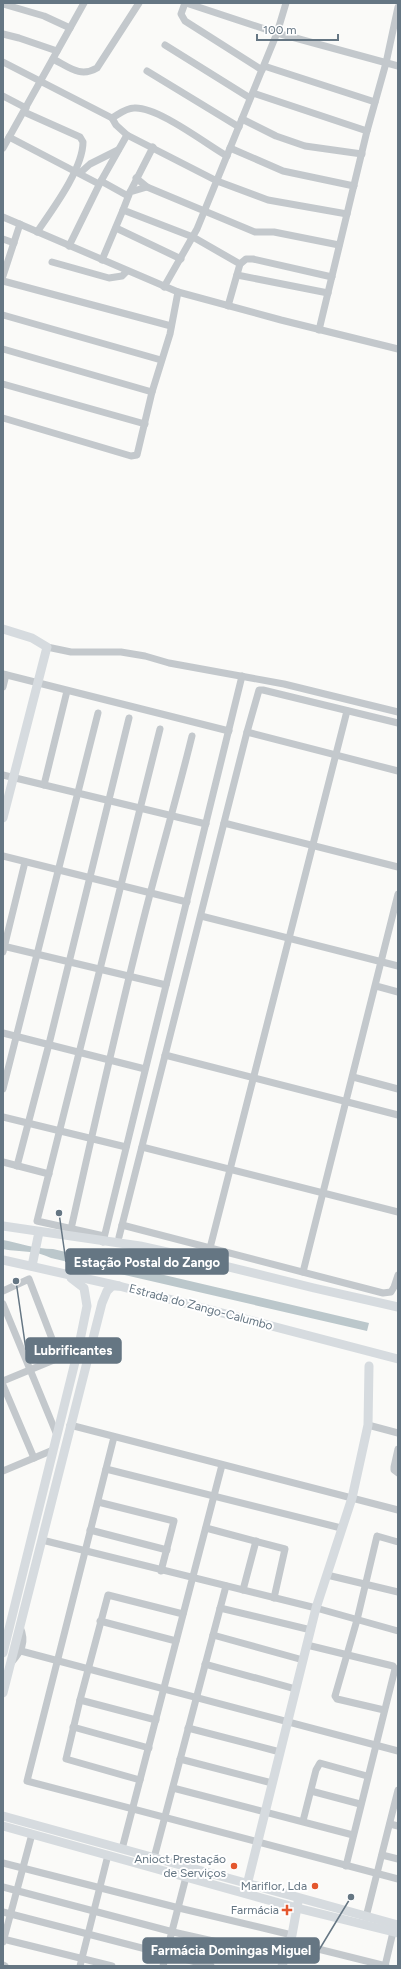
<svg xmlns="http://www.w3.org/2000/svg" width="401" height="1969" viewBox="0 0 401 1969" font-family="Figtree,sans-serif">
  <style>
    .water { fill: #bbc7cb }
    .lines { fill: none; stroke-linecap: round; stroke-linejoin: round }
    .street { stroke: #c3c8cc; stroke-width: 7 }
    .secondary { stroke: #d6dbdf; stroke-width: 9 }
    .poi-dot { fill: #e4572e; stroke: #fff; stroke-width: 1.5 }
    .labels { text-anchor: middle; stroke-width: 4; stroke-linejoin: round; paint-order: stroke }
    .street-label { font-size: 12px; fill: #657683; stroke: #fff }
    .poi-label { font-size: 12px; fill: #657683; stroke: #fff; text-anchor: end }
    .leader { fill: none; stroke: #657683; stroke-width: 1.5 }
    .callout-dot { fill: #657683; stroke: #fff; stroke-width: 1.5 }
    .callout { fill: #657683; stroke: #657683; stroke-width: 1.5 }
    .callout-label { font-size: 13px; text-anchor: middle; font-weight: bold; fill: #fff }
  </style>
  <rect width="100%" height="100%" fill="#fafaf8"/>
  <path class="water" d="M 3,1240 C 20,1243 35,1249 53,1249 L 369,1323 L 367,1331 L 51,1258 C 32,1249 23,1253 3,1249 Z"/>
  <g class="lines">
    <g class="street">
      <path d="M 185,3 L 181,14 L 185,21 L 262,70"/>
      <path d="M 186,3 L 277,33 L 398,66"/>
      <path d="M 3,4 L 44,16 L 70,28"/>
      <path d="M 3,34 L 19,38 L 57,51"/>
      <path d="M 165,45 L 250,98"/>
      <path d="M 53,59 C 69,67 80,78 97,68 L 139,3"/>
      <path d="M 3,62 L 112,118 C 119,114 126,108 134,108 C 157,106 206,144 227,156"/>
      <path d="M 264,66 L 375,102"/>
      <path d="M 147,71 L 239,127"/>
      <path d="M 253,93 L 367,131"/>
      <path d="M 3,96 L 26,108"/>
      <path d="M 24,112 L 80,137 L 83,142 C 83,169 52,210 37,232"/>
      <path d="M 112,118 L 116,125 L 127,135 L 217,181 L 268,200 L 347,214"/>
      <path d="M 242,119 L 276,136 L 305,146 L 362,154"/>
      <path d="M 9,137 L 99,184"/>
      <path d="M 3,148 L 84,3"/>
      <path d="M 230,148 L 283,171 L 354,186"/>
      <path d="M 80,173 L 90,164 L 118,150"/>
      <path d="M 136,178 L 147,187 L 255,232 L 274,232 L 339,245"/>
      <path d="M 101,181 L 128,196"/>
      <path d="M 147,187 L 130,192 L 123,210 L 193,237 L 240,264"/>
      <path d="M 130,192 L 153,147"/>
      <path d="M 3,217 L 178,292 L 281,320 L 398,349"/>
      <path d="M 116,228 L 181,259"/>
      <path d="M 3,239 L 14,243"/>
      <path d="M 69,246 L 101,181 L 127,135"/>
      <path d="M 102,260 L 123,210"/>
      <path d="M 52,262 L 109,278 L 122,276 L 127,271"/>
      <path d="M 237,275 L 328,293"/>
      <path d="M 3,276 L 20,224"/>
      <path d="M 3,281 L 171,326"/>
      <path d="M 164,287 L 197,229 L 277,33 L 286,3"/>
      <path d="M 228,306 L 240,264 L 246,259 L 253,259 L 332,277"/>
      <path d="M 3,315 L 161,360"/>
      <path d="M 319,330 L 367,131 L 386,63 L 398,7"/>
      <path d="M 3,349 L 152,392"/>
      <path d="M 3,384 L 145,424"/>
      <path d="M 3,418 L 131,456 L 137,455 L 152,392 L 170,334 L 178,292"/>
      <path d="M 47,647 L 71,652 L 121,652 L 145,656 L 169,663 L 284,684 L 398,712"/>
      <path d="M 3,674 L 229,731"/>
      <path d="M 3,687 L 6,675"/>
      <path d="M 247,732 L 398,771"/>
      <path d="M 3,775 L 206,824"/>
      <path d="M 44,785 L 67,691"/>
      <path d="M 224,823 L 398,867"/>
      <path d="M 3,856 L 187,902"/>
      <path d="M 201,916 L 398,966"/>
      <path d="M 3,946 L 166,985"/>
      <path d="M 3,952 L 25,862"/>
      <path d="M 376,986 L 398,992"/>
      <path d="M 3,1033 L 145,1069"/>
      <path d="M 165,1055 L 398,1115"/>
      <path d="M 353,1077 L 398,1089"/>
      <path d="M 3,1089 L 98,713"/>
      <path d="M 3,1117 L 126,1147"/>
      <path d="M 142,1147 L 398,1212"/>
      <path d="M 3,1162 L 49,1174"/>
      <path d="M 17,1166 L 49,1044 L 129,718"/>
      <path d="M 122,1225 L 383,1293 L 391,1292 L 394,1287 L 398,1275"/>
      <path d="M 71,1229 C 96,1117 121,1005 150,894 C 164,841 179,789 192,736"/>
      <path d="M 104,1236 L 37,1221 L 160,729"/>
      <path d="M 119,1237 L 247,732 L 259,690 L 263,690 L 398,723"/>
      <path d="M 103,1242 L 242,676"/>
      <path d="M 210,1248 L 347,711"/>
      <path d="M 303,1272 L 398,894"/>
      <path d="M 3,1291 L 29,1279 L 59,1357"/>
      <path d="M 3,1304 L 57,1435"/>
      <path d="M 3,1381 L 78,1350"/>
      <path d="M 3,1385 L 34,1458"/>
      <path d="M 70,1425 L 398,1510"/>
      <path d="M 368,1425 L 398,1433"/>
      <path d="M 114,1437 L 27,1781 L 398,1879"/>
      <path d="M 398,1449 L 394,1467 L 394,1470 L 398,1473"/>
      <path d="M 106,1469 L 341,1528"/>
      <path d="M 3,1471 L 53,1450"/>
      <path d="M 98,1502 L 174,1521 L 161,1571"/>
      <path d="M 206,1528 L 285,1549 L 274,1598"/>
      <path d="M 90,1530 L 167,1550"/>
      <path d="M 42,1540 L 316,1608 L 398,1631"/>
      <path d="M 327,1575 L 398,1592"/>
      <path d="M 243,1590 L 256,1541"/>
      <path d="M 220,1608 L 311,1630"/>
      <path d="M 100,1621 L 176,1641"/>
      <path d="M 213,1635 L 303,1660"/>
      <path d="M 307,1645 L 393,1666 L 395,1669 L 346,1866"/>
      <path d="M 21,1651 L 398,1751"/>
      <path d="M 11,1663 C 21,1651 27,1643 20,1627"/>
      <path d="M 205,1664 L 296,1689"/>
      <path d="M 80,1700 L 156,1720"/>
      <path d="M 384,1710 L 337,1699 L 335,1696 L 357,1620 L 377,1536 L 398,1542"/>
      <path d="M 73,1727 L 149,1748"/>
      <path d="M 188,1728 L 280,1752"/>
      <path d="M 180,1759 L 272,1783"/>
      <path d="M 140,1780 L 66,1759 L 80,1700 L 108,1595 L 183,1614"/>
      <path d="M 173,1788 L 353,1835"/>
      <path d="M 311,1791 L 360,1804"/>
      <path d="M 303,1821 L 316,1770 L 320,1763 L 367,1776"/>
      <path d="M 390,1824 L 398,1826"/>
      <path d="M 122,1849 L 222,1465"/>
      <path d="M 382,1855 L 398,1859"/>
      <path d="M 154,1858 L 226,1586"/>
      <path d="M 3,1863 L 179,1908 L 292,1935"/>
      <path d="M 3,1887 L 173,1932 L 284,1957"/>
      <path d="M 3,1912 L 211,1966"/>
      <path d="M 366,1917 L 398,1790"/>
      <path d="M 3,1939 L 112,1966"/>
      <path d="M 3,1942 L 32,1834"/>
      <path d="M 290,1942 L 386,1966"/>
      <path d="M 3,1965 L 5,1966"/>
      <path d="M 80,1966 L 108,1855"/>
      <path d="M 163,1966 L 186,1877"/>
      <path d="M 385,1966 L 393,1932"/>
    </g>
    <g class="secondary">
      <path d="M 3,629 L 32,638 L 47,647 L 3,818"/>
      <path d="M 3,1226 L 140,1246 L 176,1254 L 314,1288 L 398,1307"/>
      <path d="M 3,1260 L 119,1286 L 398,1359"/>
      <path d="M 32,1266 L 39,1232"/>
      <path d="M 3,1653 L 78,1350 L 87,1306 L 84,1288 L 71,1278"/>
      <path d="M 3,1693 L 102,1303 L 107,1291 L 112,1286 L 119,1286"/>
      <path d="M 3,1816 L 398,1925"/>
      <path d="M 3,1826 L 297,1908 L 398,1933"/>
      <path d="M 245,1893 L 316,1608 L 352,1498 L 368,1425 L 369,1366"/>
      <path d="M 282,1966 L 292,1935 L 298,1902"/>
    </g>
  </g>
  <g class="poi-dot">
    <circle cx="234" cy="1866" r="4"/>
    <circle cx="315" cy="1886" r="4"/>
    <path d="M285 1904h4v4h4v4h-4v4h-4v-4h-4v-4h4z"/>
  </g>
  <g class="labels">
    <g class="street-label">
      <text transform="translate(201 1307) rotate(15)" y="4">Estrada do Zango-Calumbo</text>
    </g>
    <g class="poi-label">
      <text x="226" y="1863">Anioct Prestação<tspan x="226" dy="14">de Serviços</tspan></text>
      <text x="307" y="1890">Mariflor, Lda</text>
      <text x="279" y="1914">Farmácia</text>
    </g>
  </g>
  <path class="leader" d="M59 1213L66 1262M16 1281L26 1350M351 1897L319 1950"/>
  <g class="callout-dot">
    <circle cx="59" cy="1213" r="4"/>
    <circle cx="16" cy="1281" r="4"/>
    <circle cx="351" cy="1897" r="4"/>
  </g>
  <g class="callout">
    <rect x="66" y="1249" width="162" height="25" rx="4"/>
    <rect x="26" y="1338" width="95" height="25" rx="4"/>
    <rect x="143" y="1938" width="176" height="25" rx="4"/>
  </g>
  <g class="callout-label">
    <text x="147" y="1267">Estação Postal do Zango</text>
    <text x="73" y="1355">Lubrificantes</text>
    <text x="231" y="1955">Farmácia Domingas Miguel</text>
  </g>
  <rect width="401" height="1969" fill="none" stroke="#657683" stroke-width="8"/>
  <path d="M257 34v6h81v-6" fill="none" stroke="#657683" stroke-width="2"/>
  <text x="263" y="34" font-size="12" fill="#657683" stroke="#ffffff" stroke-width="3" paint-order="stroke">100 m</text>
</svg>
